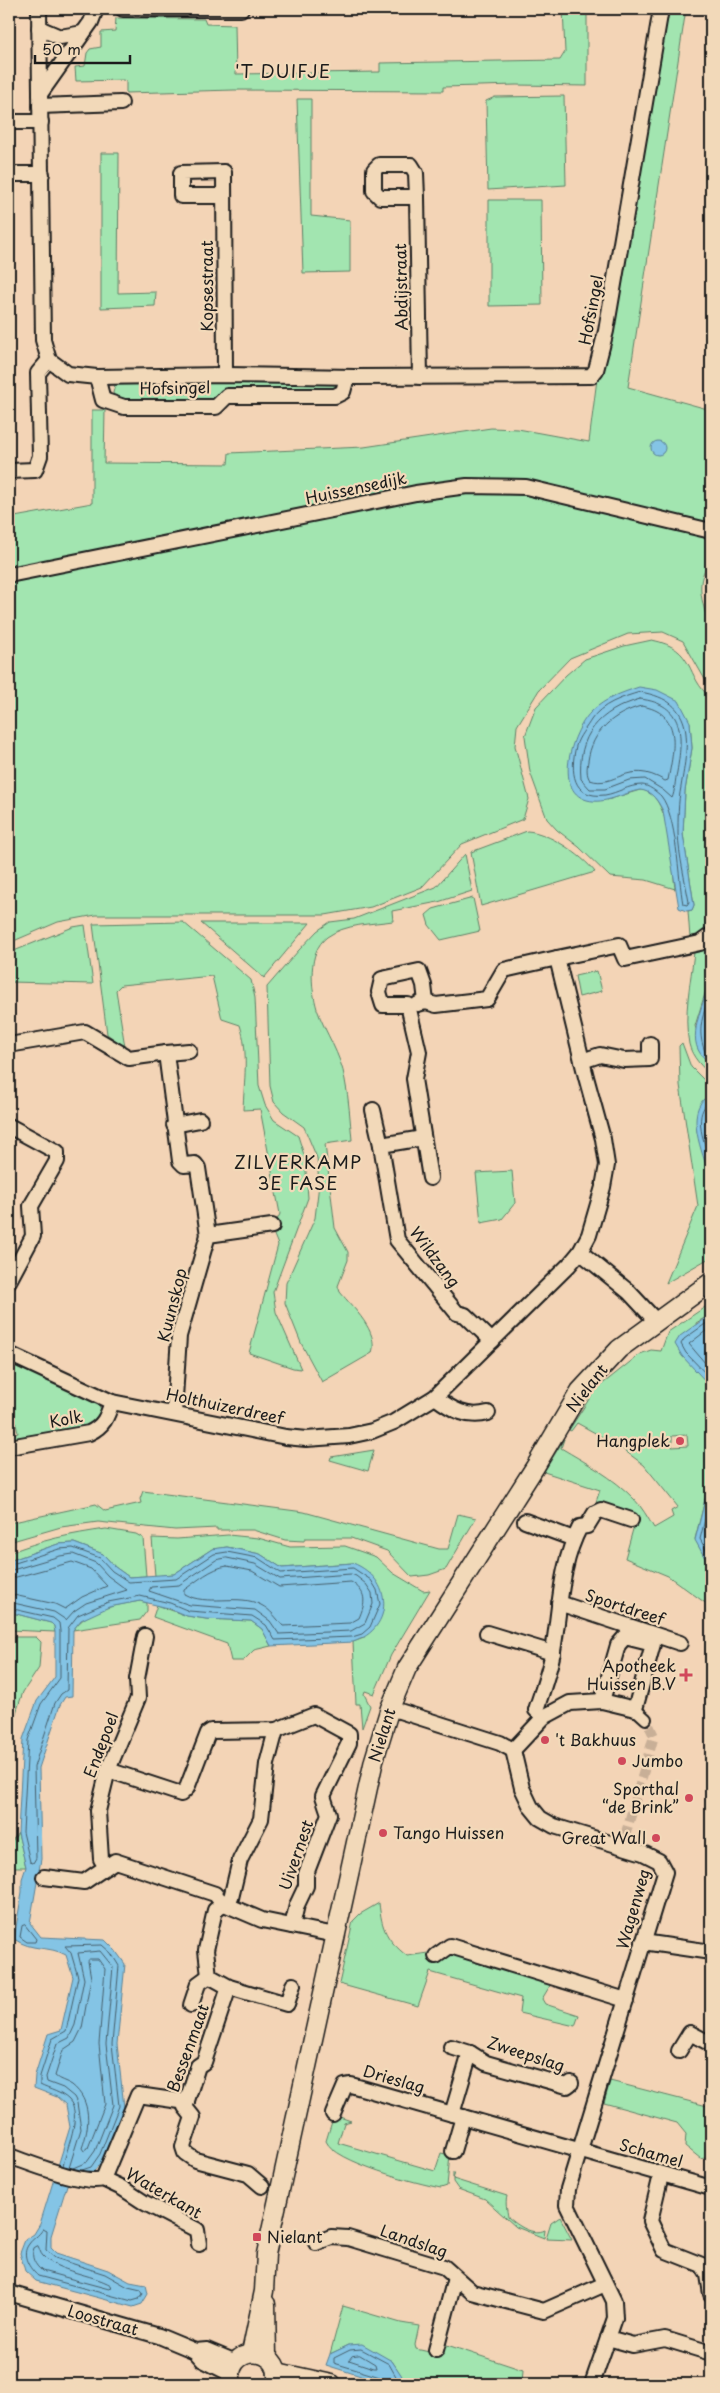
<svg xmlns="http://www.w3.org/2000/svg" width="720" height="2393" viewBox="0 0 720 2393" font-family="'Playpen Sans',sans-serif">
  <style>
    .green { fill: #a2e5b0; stroke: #5f8066; fill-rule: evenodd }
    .water { fill: #84c4e5; stroke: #5a8195 }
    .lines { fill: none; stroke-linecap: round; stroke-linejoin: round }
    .shore { stroke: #465f6c; stroke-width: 1 }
    .pedestrian-tunnel { stroke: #c8af97; stroke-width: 10; stroke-dasharray: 10 5; stroke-linecap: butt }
    .pedestrian-casing { stroke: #1c1c1c; stroke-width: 14 }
    .minor-casing { stroke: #1c1c1c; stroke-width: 18 }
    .tertiary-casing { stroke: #1c1c1c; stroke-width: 21 }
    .pedestrian { stroke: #f2d9b9; stroke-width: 10 }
    .minor { stroke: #f2d9b9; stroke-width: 14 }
    .tertiary { stroke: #f2d9b9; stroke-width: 18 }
    .poi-dot { fill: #d1495b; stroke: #f2d9b9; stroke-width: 2 }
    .labels { text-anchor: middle; stroke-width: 4.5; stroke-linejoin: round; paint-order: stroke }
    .street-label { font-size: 16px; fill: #1c1c1c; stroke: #f2d9b9 }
    .poi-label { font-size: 16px; fill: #1c1c1c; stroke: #f2d9b9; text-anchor: end }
    .neighbourhood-label { font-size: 18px; letter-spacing: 1px; fill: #1c1c1c; stroke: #f2d9b9 }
  </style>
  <rect width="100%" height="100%" fill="#f3d4b6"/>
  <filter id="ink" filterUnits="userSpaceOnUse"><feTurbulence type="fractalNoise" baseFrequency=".02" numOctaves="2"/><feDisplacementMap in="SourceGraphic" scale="10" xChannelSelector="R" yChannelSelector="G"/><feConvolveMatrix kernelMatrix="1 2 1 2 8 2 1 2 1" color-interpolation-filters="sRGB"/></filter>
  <g filter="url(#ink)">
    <g class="green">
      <path d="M 563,9 L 587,9 L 587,86 L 516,85 L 443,87 L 443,91 L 234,90 L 126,93 L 126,81 L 123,80 L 76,81 L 75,67 L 85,66 L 87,53 L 90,49 L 101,47 L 101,32 L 115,31 L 116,18 L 204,19 L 206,24 L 235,25 L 236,74 L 380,72 L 380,63 L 560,60 L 565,52 Z"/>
      <path d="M 667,9 L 686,9 L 628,387 L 711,410 L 711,528 L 495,481 L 9,572 L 9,518 L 92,503 L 92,410 L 105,410 L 104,463 L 228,464 L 229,453 L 364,447 L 491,428 L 518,429 L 589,442 L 598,371 L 609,353 L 625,268 Z"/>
      <path d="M 564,96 L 566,185 L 488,190 L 486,101 L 495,97 Z"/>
      <path d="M 297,99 L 311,99 L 311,216 L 350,220 L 350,272 L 303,273 Z"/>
      <path d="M 101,153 L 119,153 L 118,293 L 156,292 L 155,306 L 101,308 Z"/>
      <path d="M 489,200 L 541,200 L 542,305 L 489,306 Z"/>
      <path d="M 340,377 L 338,390 L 221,391 L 211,402 L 120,400 L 116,398 L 113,393 L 115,385 L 122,380 Z"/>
      <path d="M 525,490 L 711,536 L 711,561 C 689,586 709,612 711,639 C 713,656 711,674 711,690 L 683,641 L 663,632 L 628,634 L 570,658 L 539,690 L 517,726 L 515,746 L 529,799 L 523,819 L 462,844 L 422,887 L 371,907 L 325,915 L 96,915 L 58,922 L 9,943 L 9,583 L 369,508 L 473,491 Z"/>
      <path d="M 652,640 C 697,649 684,676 711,698 L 711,928 L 699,938 L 690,938 L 688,911 L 692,910 L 694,905 L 683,834 L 685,791 L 692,748 L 690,722 L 607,800 L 640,790 C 671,791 672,866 675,889 L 646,880 L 610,877 L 579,847 L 557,830 L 547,819 L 530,772 L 525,736 L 536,707 L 566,675 L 585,659 L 624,646 Z"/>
      <path d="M 527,831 C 548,832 582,855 595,872 L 481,906 L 471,852 Z"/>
      <path d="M 465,854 L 472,891 L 438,902 L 392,911 L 393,921 C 372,924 345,924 327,937 C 307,952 311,988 317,1009 C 325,1033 341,1054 345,1080 C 349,1099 350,1120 352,1140 L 325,1144 L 335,1228 L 348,1252 L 348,1260 L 338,1286 L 340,1292 C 353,1308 379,1331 372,1353 L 322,1382 L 301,1343 L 285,1303 L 286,1283 L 315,1218 L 319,1184 L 317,1158 L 304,1127 L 283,1112 L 274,1102 L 270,1086 L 267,987 L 299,950 L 317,931 L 330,922 L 354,919 L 436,887 Z"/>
      <path d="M 473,898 L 480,931 L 441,940 L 429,925 L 426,915 L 433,909 Z"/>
      <path d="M 183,922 L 251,980 L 255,998 L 259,1086 L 265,1105 L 274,1120 L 298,1136 L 305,1158 L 308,1198 L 273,1292 L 276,1312 L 301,1369 L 293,1368 L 249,1353 L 278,1245 L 272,1230 L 280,1214 L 260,1109 L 243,1110 C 244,1081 249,1053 240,1025 L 222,1019 L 212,976 L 121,985 L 116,990 L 125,1047 L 107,1034 L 93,924 Z"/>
      <path d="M 201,923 L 310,923 L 264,978 Z"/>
      <path d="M 85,925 L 93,984 L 9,982 L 9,953 L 73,927 Z"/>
      <path d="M 711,940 L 711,962 L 707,971 L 707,987 L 695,1026 L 708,1061 L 711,1060 L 711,1075 C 702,1067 692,1057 689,1044 C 683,1015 691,981 694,952 Z"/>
      <path d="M 597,971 L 602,991 L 579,997 L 575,976 Z"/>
      <path d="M 682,1043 L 691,1067 L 711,1087 L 711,1102 L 704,1099 L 697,1131 L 711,1180 L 711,1257 L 666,1283 L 698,1206 L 680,1085 L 679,1046 Z"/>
      <path d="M 512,1171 L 515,1203 L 502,1219 L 481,1223 L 476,1173 Z"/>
      <path d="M 711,1303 L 711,1314 L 696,1323 L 708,1383 L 711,1387 L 711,1476 L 695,1539 L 711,1569 L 711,1607 L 668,1576 L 625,1558 L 637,1515 L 596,1502 L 600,1490 L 544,1472 L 564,1439 L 561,1448 C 586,1463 613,1477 634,1499 C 642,1507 648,1518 654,1528 L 673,1517 L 671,1511 L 678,1507 L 644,1465 L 617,1445 L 577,1423 L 571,1431 L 569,1430 L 595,1390 L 640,1354 L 651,1350 L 661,1351 L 668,1332 ZM 687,1435 L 688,1446 L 672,1447 L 672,1436 Z"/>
      <path d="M 9,1362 L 98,1403 L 101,1410 L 89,1428 L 9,1443 L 9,1436 L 18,1433 L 9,1393 Z"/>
      <path d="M 374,1450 L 368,1471 L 330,1460 L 331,1457 Z"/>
      <path d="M 143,1491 L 304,1512 L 439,1549 L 448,1549 L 458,1514 L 476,1518 L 446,1569 L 429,1575 L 412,1577 L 387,1551 L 351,1538 L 305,1538 L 304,1541 L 285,1540 L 253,1530 L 217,1530 L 217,1528 L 175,1530 L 98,1522 L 61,1527 L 9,1542 L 9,1523 L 96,1504 L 105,1511 L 141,1503 L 140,1499 Z"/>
      <path d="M 106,1529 L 136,1534 L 143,1538 L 146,1576 L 129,1577 L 115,1567 L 103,1554 L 74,1543 L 58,1544 L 9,1561 L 9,1553 C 41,1540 71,1534 106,1529 Z"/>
      <path d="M 228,1535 L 258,1538 L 290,1547 L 345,1546 L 376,1557 L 393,1573 L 423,1591 L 430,1590 L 391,1655 L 374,1694 L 365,1691 L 364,1694 L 370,1706 L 362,1728 L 360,1704 L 356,1704 L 353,1642 L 364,1638 L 353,1563 L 282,1568 L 260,1554 L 227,1547 L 212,1549 L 174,1574 L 155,1576 L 152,1538 L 177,1539 Z"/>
      <path d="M 140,1601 L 147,1603 L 147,1611 L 140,1620 L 73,1630 C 89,1608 114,1606 140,1601 Z"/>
      <path d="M 157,1605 L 187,1616 L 206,1619 L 251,1621 L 262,1629 L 271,1646 L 254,1650 L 243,1661 L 231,1661 L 227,1644 L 153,1617 Z"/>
      <path d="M 9,1612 L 51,1623 L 54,1626 L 55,1632 L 9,1630 Z"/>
      <path d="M 9,1637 L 36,1637 L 41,1642 L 39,1668 L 23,1692 L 9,1734 Z"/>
      <path d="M 18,1833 L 26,1867 L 9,1867 L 9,1845 Z"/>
      <path d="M 379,1903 C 382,1930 386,1939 407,1956 L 428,1953 L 434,1959 L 432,1964 L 450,1954 L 462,1954 L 480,1963 L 551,1984 L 542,1999 L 545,2004 L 579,2015 L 575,2026 L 519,2013 L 521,1998 L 430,1972 L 418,2006 L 339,1984 L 353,1921 L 360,1914 Z"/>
      <path d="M 610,2081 L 711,2107 L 711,2156 L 701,2159 L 685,2146 L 686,2134 L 677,2123 L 604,2103 Z"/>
      <path d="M 334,2115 L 351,2121 L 344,2123 L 338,2143 L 435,2171 L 441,2153 L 450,2155 L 447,2186 L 441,2188 C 419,2184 334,2162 326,2141 Z"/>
      <path d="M 453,2173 L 455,2173 L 453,2179 L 507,2196 C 505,2204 507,2209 508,2217 C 518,2226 533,2236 545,2230 L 544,2238 L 516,2227 L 485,2199 L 458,2189 L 453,2182 Z"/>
      <path d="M 560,2217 L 572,2240 L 546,2239 L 551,2223 Z"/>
      <path d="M 343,2306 L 401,2323 L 419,2326 L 415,2345 L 416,2349 L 438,2354 L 441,2343 L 523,2370 L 522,2384 L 414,2384 L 402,2377 L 392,2361 L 349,2345 L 330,2354 Z"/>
    </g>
    <g class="water">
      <circle cx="658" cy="448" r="7"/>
      <path d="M 639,687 L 657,690 L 679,701 L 690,722 L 692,748 L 685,791 L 683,834 L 694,905 L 692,910 L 686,911 L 679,908 L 663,811 C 658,801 652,791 640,790 C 623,793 605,805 587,800 C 552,790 573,728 592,711 C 606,698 621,693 639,687 Z"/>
      <path d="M 711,962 L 711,1060 L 708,1061 C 683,1044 702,1011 707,988 C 709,978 706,972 711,962 Z"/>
      <path d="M 704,1099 L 711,1102 L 711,1180 C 705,1159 685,1117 704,1099 Z"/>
      <path d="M 711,1314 L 711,1387 L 682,1356 L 675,1344 L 680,1336 Z"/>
      <path d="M 711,1476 L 711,1569 L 695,1540 Z"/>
      <path d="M 74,1543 L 103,1554 L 115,1567 L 129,1577 L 174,1574 L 212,1549 L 227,1547 L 260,1554 L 282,1568 L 353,1563 C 393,1579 395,1628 353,1642 L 271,1646 L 262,1629 L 251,1621 L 206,1619 L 187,1616 L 168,1608 L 140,1601 L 109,1607 L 81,1620 L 73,1630 L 72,1696 L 65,1697 L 60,1705 L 39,1768 L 41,1859 L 30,1923 L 41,1937 L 105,1940 L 115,1950 L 125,1964 L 117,2044 L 124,2107 L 105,2157 L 94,2171 L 67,2185 L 51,2236 L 51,2248 L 56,2253 L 108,2270 L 130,2282 L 146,2285 L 148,2294 L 142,2304 L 133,2307 L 36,2281 L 25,2271 L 20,2253 L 25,2240 L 34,2234 L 40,2224 L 70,2127 L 66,2105 L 57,2097 L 34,2088 L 35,2075 L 48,2034 L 61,2030 L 73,1977 L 66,1955 C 48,1945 33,1952 14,1939 L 22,1892 L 22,1879 L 26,1867 L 18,1833 L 23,1739 L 37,1701 L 55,1677 L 55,1632 L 54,1626 L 51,1623 L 9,1612 L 9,1561 L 58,1544 Z"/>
      <path d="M 362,2344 L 392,2361 L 402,2376 L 414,2384 L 386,2384 L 326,2365 L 330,2354 L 349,2345 Z"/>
    </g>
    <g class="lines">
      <g class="shore">
        <path d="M 640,692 C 698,701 688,743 681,787 C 678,802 678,819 678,834 C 679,856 685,880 689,902 L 687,905 L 683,904 C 678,877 677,816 661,796 C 657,792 648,785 642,785 C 628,785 618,793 605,795 C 572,799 570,771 576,746 C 578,737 587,727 591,720 C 601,704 623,697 640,692 Z"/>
        <path d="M 640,699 C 685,704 683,736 677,772 C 675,780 675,792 672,798 L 663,790 L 645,779 L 629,780 L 605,789 L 590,789 L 581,779 C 577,735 599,711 640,699 Z"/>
        <path d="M 641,706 C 683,712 674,749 668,780 L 665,781 C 627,758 615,789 590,780 C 586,775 587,767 588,761 C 592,731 613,714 641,706 Z"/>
        <path d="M 711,991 C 704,1014 695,1029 706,1054 L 711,1056"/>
        <path d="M 711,1106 L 705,1106 C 694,1122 706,1146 711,1163"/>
        <path d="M 711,1320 L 684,1339 L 681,1344 L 686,1353 L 711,1379"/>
        <path d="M 711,1327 L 689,1344 L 711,1370"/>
        <path d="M 711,1496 L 700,1539 L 711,1559"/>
        <path d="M 227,1558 L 255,1564 L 280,1579 L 351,1574 L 356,1576 L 366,1584 L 372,1593 L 373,1604 L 365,1623 L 351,1631 L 279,1634 L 270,1621 L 255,1610 L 190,1605 L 149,1591 L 151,1587 L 179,1585 L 216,1560 Z"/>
        <path d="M 9,1565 L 59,1549 L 73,1548 L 100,1558 L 112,1571 L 129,1582 L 176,1579 L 214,1554 L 227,1552 L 258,1558 L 281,1573 L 353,1568 L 371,1580 L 377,1590 L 380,1604 L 370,1627 L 362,1634 L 352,1637 L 275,1640 L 266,1625 L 252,1616 L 189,1611 L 170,1603 L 140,1596 L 108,1602 L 78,1615 L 68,1628 L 67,1690 L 61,1694 L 55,1703 L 34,1767 L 36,1858 L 33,1863 L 30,1862 L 23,1832 L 28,1740 L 41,1704 L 60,1678 L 60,1631 L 59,1623 L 53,1618 L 9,1608"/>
        <path d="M 227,1566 L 252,1571 L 279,1587 L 351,1582 C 367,1592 366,1602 359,1618 L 350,1623 L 283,1626 C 276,1618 271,1610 261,1605 C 239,1593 207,1607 184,1594 L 184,1590 C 197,1581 211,1568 227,1566 Z"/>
        <path d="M 9,1571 L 60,1556 L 73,1554 L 96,1563 L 108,1576 L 127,1590 L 86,1603 L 74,1611 L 66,1620 L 54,1612 L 9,1602"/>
        <path d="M 9,1579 L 72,1562 L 91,1569 L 107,1586 L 82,1597 L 65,1609 L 55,1604 L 9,1594"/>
        <path d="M 25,1925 L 36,1939 L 35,1942 L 27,1942 L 20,1937 L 22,1926 Z"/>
        <path d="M 90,1959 L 98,1959 L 105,1969 L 99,2044 L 105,2104 L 88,2148 L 84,2151 L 82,2148 C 90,2126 92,2101 72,2085 C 66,2081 59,2080 55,2076 L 63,2050 L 75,2042 L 82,2028 L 91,1978 L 88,1961 Z"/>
        <path d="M 63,2166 C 66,2149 83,2115 69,2100 C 61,2092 50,2090 40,2085 L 40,2076 L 52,2039 L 66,2031 L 78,1977 L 71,1953 L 65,1946 L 102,1945 L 111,1953 L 119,1966 L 112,2044 L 119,2106 L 100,2154 L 91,2167 L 82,2170"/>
        <path d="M 69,2168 L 81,2129 L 77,2103 L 74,2097 L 63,2088 L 47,2082 L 46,2077 L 57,2044 L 69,2038 L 75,2025 L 84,1979 L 78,1953 L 100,1951 L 113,1967 L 106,2044 L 113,2105 L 95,2151 L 87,2162 L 73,2168"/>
        <path d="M 43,2229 L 47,2231 L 46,2250 L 55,2258 L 105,2274 L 128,2287 L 141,2290 L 143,2294 L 139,2299 L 132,2301 L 38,2276 C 30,2269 20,2255 29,2244 C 33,2238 38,2237 43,2229 Z"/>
        <path d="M 38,2246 C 40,2249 40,2253 43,2256 C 57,2272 92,2274 111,2285 L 112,2288 L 109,2289 L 42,2271 C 35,2265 30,2257 34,2248 Z"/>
        <path d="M 360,2355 L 375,2364 L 376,2368 L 373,2368 L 349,2360 L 352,2356 Z"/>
        <path d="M 384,2384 L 380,2377 L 334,2363 L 334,2358 L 350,2350 L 361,2349 L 389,2364 L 398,2380 L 405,2384"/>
      </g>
      <path class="pedestrian-tunnel" d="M 625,1836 L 654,1736 L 646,1719"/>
      <defs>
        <path id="pedestrian" d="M 635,1709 L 646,1719"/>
        <g id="minor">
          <path d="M 39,9 L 43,340 L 49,360 L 68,374 L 97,377 L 225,375 L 355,377 L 591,376 L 596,370 L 606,331 L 661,9"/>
          <path d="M 123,9 L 241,9"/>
          <path d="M 39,28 L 60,37 L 83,33"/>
          <path d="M 40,94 L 91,22 L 96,9"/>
          <path d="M 40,106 L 121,103"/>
          <path d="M 9,122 L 41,122"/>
          <path d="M 379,165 L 411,165 L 416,173 L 417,197 L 380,197 L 374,191 L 374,170 Z"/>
          <path d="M 9,174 L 42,174"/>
          <path d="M 224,196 L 181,196 L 181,173 L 224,172 L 225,375"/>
          <path d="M 417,197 L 420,377"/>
          <path d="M 97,377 L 103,400 L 124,407 L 216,407 L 227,396 L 335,396 L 343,392 L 347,377"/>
          <path d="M 9,471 L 35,470 L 40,456 L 38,373 L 49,360"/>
          <path d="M 9,575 L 416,493 L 467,486 L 526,487 L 711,531"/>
          <path d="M 426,1002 L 424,985 L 419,971 L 382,979 L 379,992 L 383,1005 L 408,1005 L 419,1052 L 414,1079 L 430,1178"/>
          <path d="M 418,1004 L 426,1002 L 436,1005 L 487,999 L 504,970 L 557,958"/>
          <path d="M 9,1045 L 85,1032 L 129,1058 L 166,1053 L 180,1161 L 184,1165 L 195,1164 L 198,1168 L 208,1235"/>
          <path d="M 166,1053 L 189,1051"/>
          <path d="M 582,1061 L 600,1055 L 624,1060 L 650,1059 L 650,1044"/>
          <path d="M 373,1110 L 381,1145"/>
          <path d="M 174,1125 L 200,1120"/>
          <path d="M 9,1126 L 57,1152 L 57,1161 L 31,1206 L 33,1236 L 9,1281"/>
          <path d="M 423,1138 L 381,1145 L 397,1240 L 457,1313 L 465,1315 L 492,1341"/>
          <path d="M 580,1252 L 629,1292 L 656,1321"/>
          <path d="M 9,1354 L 112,1402 L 286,1437 L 306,1439 L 349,1436 L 372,1431 L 394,1422 L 435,1397 L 569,1265 L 580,1252 L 589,1235 L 603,1187 L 607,1165 L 603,1139 L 586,1077 L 557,958 L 619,945 L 625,959 L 691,945 L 700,943 L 711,935"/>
          <path d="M 435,1397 C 451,1409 467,1419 488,1413"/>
          <path d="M 174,1413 L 179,1336 L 208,1235 L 272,1226"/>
          <path d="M 9,1447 L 89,1433 C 104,1426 107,1417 112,1402"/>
          <path d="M 525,1521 L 574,1539"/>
          <path d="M 559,1603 L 680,1643"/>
          <path d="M 487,1633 L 553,1653"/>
          <path d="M 625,1637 L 653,1644 L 635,1709 L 602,1701 L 618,1645 Z"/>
          <path d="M 390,1708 L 500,1743 L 513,1750"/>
          <path d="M 544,1717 L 536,1710 C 542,1691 550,1670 553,1651 C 560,1610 560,1564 580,1527 L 587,1526 L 595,1513 L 601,1510 L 631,1520"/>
          <path d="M 276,1730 L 267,1764 L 261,1819 L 240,1860 L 231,1898 L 215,1910 L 206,1950 L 209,1976 L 229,1987 L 287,2004 L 293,1985"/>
          <path d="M 513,1750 L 522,1788 L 531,1807 L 540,1818 L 554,1826 L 643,1853 L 659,1861 L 665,1872 L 568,2189 L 567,2205 L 614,2301 L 615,2318 L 592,2384"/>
          <path d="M 513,1750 L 544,1717 L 570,1703 L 602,1701"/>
          <path d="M 108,1770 L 181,1794 L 187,1788 L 208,1733 L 211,1731 L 276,1730 L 314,1715 L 349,1734 L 349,1743 L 323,1796 L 329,1814 L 306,1874 L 306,1886 L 297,1905 L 292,1926"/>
          <path d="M 106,1867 L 101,1859 L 98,1811 L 108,1770 L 138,1698 L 137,1679 L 145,1636"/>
          <path d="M 44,1877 L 84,1882 L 115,1861 L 215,1894 L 222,1903 L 262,1920 L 335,1935"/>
          <path d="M 643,1942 L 711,1952"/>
          <path d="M 436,1956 L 450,1946 L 626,2000"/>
          <path d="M 229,1987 L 204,2062 L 198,2066 L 185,2107 L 193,2117 L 183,2147 L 185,2153 L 195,2160 L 248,2174 L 262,2186"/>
          <path d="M 191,2005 L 198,1984 L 209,1976"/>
          <path d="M 451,2047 L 470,2053 L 486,2063 L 567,2086 L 571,2083"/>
          <path d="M 679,2051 L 690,2033 L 711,2044"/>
          <path d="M 333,2114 L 345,2086 L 351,2085 L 711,2188"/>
          <path d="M 452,2114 L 470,2053"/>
          <path d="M 453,2151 L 463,2117"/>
          <path d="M 9,2156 C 30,2163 83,2185 103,2179 L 122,2188 L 145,2203 L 197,2230 L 199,2244"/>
          <path d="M 661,2175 L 650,2221 L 664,2250 L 702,2265 L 708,2275 L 711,2294"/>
          <path d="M 103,2179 L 138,2095 L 187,2102"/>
          <path d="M 316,2243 L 331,2237 L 348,2238 L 444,2267 L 472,2292 L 544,2311 L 605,2284"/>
          <path d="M 9,2293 L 159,2336 L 195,2351 L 207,2350 L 236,2362"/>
          <path d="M 608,2338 L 633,2345 L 665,2339 L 711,2353"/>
          <path d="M 436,2350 L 455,2278"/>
          <path d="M 195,2351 L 203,2360 L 231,2374"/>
        </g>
        <g id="tertiary">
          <path d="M 266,2304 L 267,2357"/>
          <path d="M 251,2353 L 264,2291 L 266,2254 L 374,1760 L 390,1708 L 407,1668 L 535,1467 L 580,1391 L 619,1349 L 711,1282"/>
          <path d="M 277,2372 L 332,2384"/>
          <path d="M 232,2384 C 222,2344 286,2343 276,2384"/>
        </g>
      </defs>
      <use href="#pedestrian" class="pedestrian-casing"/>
      <use href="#minor" class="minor-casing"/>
      <use href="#tertiary" class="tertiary-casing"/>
      <use href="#pedestrian" class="pedestrian"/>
      <use href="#minor" class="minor"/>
      <use href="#tertiary" class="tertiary"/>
    </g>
  </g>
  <g class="poi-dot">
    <circle cx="680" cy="1441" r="5"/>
    <path d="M683.5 1667.5h5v5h5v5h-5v5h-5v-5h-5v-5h5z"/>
    <circle cx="545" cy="1740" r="5"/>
    <circle cx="622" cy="1761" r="5"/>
    <circle cx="689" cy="1798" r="5"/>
    <circle cx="383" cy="1833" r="5"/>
    <circle cx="656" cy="1838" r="5"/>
    <rect x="252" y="2232" width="10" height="10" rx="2.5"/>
  </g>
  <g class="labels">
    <g class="street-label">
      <text transform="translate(207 286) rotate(-90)" y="6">Kopsestraat</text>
      <text transform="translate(401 287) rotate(-91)" y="6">Abdijstraat</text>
      <text transform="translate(591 310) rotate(-79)" y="6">Hofsingel</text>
      <text transform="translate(175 388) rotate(-1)" y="6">Hofsingel</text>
      <text transform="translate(356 488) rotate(-12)" y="6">Huissensedijk</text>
      <text transform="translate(435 1257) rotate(53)" y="6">Wildzang</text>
      <text transform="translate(172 1305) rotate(-76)" y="6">Kuunskop</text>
      <text transform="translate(587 1388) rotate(-52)" y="6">Nielant</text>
      <text transform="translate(225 1406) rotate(12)" y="6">Holthuizerdreef</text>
      <text transform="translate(66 1419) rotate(-11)" y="6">Kolk</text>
      <text transform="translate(625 1607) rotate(18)" y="6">Sportdreef</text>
      <text transform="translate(382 1735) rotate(-73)" y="6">Nielant</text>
      <text transform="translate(101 1745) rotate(-69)" y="6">Endepoel</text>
      <text transform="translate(296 1855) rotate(-71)" y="6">Uivernest</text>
      <text transform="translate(633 1909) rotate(-74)" y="6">Wagenweg</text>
      <text transform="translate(188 2048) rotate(-70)" y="6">Bessenmaat</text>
      <text transform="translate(526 2054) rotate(18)" y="6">Zweepslag</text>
      <text transform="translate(394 2079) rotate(16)" y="6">Drieslag</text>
      <text transform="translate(651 2153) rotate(16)" y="6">Schamel</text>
      <text transform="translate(164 2193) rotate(30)" y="6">Waterkant</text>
      <text transform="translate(414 2241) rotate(19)" y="6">Landslag</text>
      <text transform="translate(103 2320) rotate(16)" y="6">Loostraat</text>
    </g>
    <g class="poi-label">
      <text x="670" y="1447">Hangplek</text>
      <text x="676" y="1672">Apotheek<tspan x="676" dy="18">Huissen B.V</tspan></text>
      <text x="555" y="1746" text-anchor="start">'t Bakhuus</text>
      <text x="632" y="1767" text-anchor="start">Jumbo</text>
      <text x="679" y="1795">Sporthal<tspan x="679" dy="18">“de Brink”</tspan></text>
      <text x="393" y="1839" text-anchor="start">Tango Huissen</text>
      <text x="646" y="1844">Great Wall</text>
      <text x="267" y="2243" text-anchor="start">Nielant</text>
    </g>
    <g class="neighbourhood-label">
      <text x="283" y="78">'T DUIFJE</text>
      <text x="298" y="1169">ZILVERKAMP<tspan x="298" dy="21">3E FASE</tspan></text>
    </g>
  </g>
  <rect width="720" height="2393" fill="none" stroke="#f2d9b9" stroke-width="30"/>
  <rect x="15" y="15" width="690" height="2363" fill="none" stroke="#1c1c1c" stroke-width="2" filter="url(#ink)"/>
  <path d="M35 55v8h95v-8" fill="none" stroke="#1c1c1c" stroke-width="2.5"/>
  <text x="42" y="55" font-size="15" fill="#1c1c1c" stroke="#f2d9b9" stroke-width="4" paint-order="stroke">50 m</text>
</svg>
